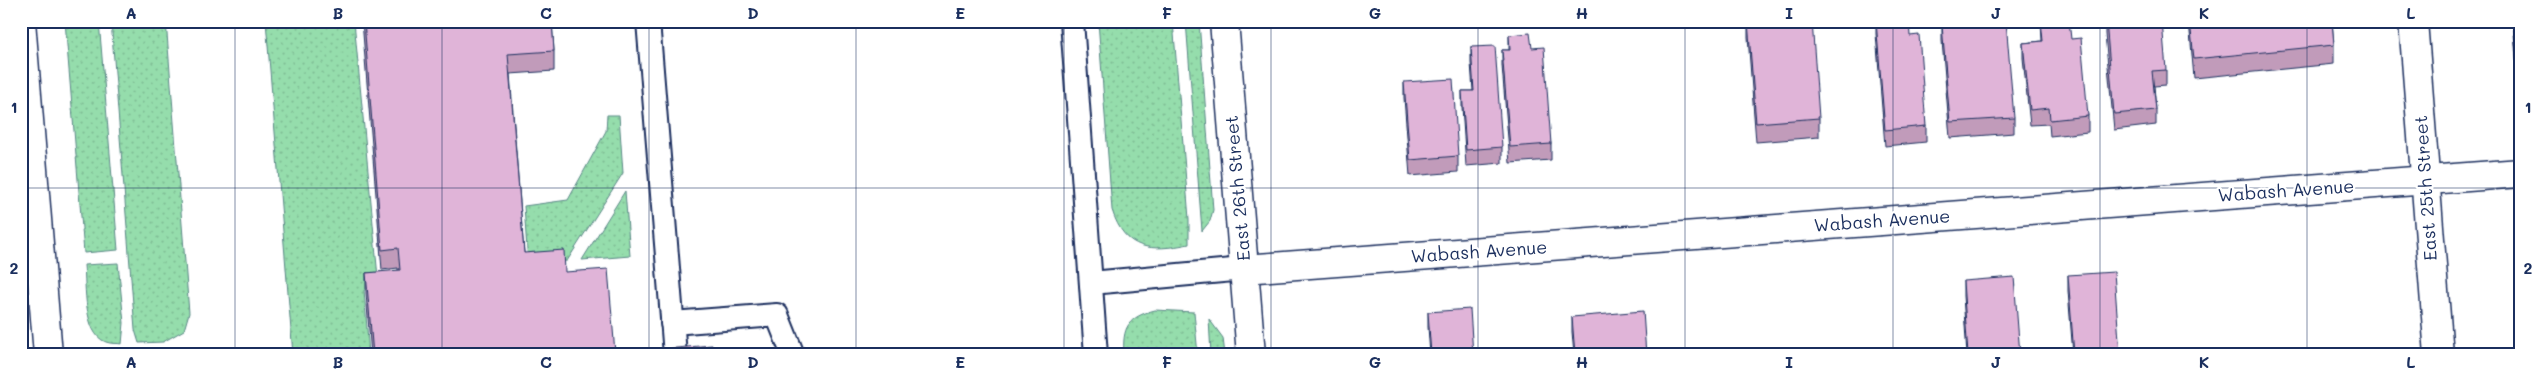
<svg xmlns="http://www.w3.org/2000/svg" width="2542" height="376" viewBox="0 0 2542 376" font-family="Mali,sans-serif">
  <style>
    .grass { fill: url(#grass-dots); stroke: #588685 }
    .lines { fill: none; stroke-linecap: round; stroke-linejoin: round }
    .lane-casing { stroke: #1b2f5e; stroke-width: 26 }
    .street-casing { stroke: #1b2f5e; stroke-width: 31 }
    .secondary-casing { stroke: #1b2f5e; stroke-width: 31 }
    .lane { stroke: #fff; stroke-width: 22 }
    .street { stroke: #fff; stroke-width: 28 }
    .secondary { stroke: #fff; stroke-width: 28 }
    .wall { fill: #c19bba; stroke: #1b2f5e }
    .building { fill: #e0b4d8; stroke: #1b2f5e }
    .grid { fill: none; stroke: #1b2f5e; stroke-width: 1; stroke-opacity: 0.55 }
    .labels { text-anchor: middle; stroke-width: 4.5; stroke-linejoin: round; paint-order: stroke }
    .street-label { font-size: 18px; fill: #1b2f5e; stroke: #fff }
    .neatline { fill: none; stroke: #1b2f5e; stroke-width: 2 }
    .grid-label { font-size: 16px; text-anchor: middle; font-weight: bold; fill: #1b2f5e }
  </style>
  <defs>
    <pattern id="grass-dots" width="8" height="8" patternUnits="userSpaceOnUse" patternTransform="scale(1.25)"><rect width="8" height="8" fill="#95ddac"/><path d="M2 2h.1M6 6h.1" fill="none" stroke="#80be96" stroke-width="1.8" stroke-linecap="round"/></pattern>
  </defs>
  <rect width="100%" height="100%" fill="#fff"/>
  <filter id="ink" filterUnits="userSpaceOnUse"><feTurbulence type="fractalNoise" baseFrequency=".02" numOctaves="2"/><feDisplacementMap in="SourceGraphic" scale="10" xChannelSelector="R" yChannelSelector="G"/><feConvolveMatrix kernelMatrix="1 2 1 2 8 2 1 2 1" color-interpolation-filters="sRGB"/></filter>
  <g filter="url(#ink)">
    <g class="grass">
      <path d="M 65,21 L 99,21 L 118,250 L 84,253 Z"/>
      <path d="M 111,21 L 166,21 L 189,313 L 184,330 L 163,342 L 139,343 L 135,330 Z"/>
      <path d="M 266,21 L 354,21 L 379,288 L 364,290 L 369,355 L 293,355 Z"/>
      <path d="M 1098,21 L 1173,21 L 1189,219 L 1189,244 C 1151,252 1125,251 1112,210 Z"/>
      <path d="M 1186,21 L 1199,21 L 1213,210 L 1210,221 L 1202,231 Z"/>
      <path d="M 607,115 L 619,115 L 623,173 L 567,261 L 528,264 L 524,206 L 568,200 L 606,131 Z"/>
      <path d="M 625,191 L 630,256 L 582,260 Z"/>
      <path d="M 118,263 L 124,323 L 122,344 C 117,343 111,344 106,342 C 83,334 86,286 84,265 Z"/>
      <path d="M 1155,310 L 1194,312 L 1198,355 L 1124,355 C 1122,327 1128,317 1155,310 Z"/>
      <path d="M 1209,319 L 1223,338 L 1225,355 L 1211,355 Z"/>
    </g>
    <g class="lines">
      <defs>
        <g id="lane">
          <path d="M 648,21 L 675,355"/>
          <path d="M 1072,21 L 1096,355"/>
          <path d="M 1091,283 L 1244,269"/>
          <path d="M 672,323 L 777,315 L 793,355"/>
        </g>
        <g id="street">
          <path d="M 1224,21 L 1251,355"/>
          <path d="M 1244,269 L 2521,173"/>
        </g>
        <g id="secondary">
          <path d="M 21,21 L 48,355"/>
          <path d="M 2413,21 L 2439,355"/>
        </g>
      </defs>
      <use href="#lane" class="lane-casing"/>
      <use href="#street" class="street-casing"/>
      <use href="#secondary" class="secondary-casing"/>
      <use href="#lane" class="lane"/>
      <use href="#street" class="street"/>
      <use href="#secondary" class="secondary"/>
    </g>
    <g class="wall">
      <path d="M 362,21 L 552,21 L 554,51 L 554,71 L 510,74 L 524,253 L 565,272 L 615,353 L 713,355 L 371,355 L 366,293 L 366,273 L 398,271 L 398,268 L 382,270 Z"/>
      <path d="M 1748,21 L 1819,118 L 1819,137 L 1756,142 L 1748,37 Z"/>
      <path d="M 1876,21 L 1910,36 L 1926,126 L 1926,142 L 1885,146 L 1876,34 Z"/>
      <path d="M 2041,21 L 2071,39 L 2088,116 L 2088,132 L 2050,136 L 2049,124 L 2030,125 L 2023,58 L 2023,43 L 2042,41 Z"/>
      <path d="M 2105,21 L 2166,70 L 2166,85 L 2154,86 L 2156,110 L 2156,125 L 2114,130 L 2105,34 Z"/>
      <path d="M 2189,21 L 2332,21 L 2334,45 L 2334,64 L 2194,78 Z"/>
      <path d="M 2513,21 L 2521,21 L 2521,107 L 2520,108 Z"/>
      <path d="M 1942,25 L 2014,118 L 2014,133 L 1950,138 L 1942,41 Z"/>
      <path d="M 1509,35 L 1532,48 L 1551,144 L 1551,160 L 1510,163 L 1502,66 L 1502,50 L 1509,50 Z"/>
      <path d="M 1471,47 L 1502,147 L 1502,163 L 1466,166 L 1462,107 L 1462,91 L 1473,91 L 1471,63 Z"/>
      <path d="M 1404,82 L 1458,156 L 1458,172 L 1410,176 L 1404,98 Z"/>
      <path d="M 2068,275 L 2120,355 L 2073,355 L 2068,291 Z"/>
      <path d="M 1963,281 L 2020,355 L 1967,355 L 1963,296 Z"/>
      <path d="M 1428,312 L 1473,355 L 1430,355 L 1428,327 Z"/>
      <path d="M 1572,317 L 1646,355 L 1574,355 L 1572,332 Z"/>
    </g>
    <g class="building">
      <path d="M 364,21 L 552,21 L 554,51 L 508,54 L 524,253 L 564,250 L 565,272 L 608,269 L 615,353 L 712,345 L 713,355 L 373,355 L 366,273 L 400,270 L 398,248 L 382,250 Z"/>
      <path d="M 1748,21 L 1812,21 L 1819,118 L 1756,123 Z"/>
      <path d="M 1876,21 L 1909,21 L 1910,36 L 1919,35 L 1926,126 L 1885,130 Z"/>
      <path d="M 1990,21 L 2006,21 L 2014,118 L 1950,122 L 1942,25 Z"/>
      <path d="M 2041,21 L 2069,21 L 2071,39 L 2081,38 L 2088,116 L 2050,120 L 2049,108 L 2030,110 L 2023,43 L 2043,41 Z"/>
      <path d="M 2106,21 L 2162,21 L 2166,70 L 2152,71 L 2156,110 L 2114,114 Z"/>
      <path d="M 2190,21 L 2332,21 L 2334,45 L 2194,59 Z"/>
      <path d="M 2514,21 L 2521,21 L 2521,92 L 2520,92 Z"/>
      <path d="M 1530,33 L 1532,48 L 1544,47 L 1551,144 L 1510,147 L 1502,50 L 1510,50 L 1509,35 Z"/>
      <path d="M 1495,46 L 1502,147 L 1466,150 L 1462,91 L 1474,91 L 1471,47 Z"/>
      <path d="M 1453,79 L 1458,156 L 1410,160 L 1404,82 Z"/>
      <path d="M 2114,272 L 2120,355 L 2074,355 L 2068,275 Z"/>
      <path d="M 2014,277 L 2020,355 L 1968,355 L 1963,281 Z"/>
      <path d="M 1470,309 L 1473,355 L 1431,355 L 1428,312 Z"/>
      <path d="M 1643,311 L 1646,355 L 1575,355 L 1572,317 Z"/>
    </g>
  </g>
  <path class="grid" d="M 235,21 L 235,355M 442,21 L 442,355M 649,21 L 649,355M 856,21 L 856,355M 1064,21 L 1064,355M 1271,21 L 1271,355M 1478,21 L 1478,355M 1685,21 L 1685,355M 1893,21 L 1893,355M 2100,21 L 2100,355M 2307,21 L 2307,355M 21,188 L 2521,188"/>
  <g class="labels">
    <g class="street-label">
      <text transform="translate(1238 188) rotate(-95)" y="6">East 26th Street</text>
      <text transform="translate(2426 188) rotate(-94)" y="6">East 25th Street</text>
      <text transform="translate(2286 191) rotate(-4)" y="6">Wabash Avenue</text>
      <text transform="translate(1882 221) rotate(-4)" y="6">Wabash Avenue</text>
      <text transform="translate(1479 252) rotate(-4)" y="6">Wabash Avenue</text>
    </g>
  </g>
  <rect width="2542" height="376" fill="none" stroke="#fff" stroke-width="55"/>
  <rect x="28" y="28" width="2486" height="320" class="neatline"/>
  <g class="grid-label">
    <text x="131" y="19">A</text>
    <text x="338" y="19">B</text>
    <text x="546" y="19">C</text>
    <text x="753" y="19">D</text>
    <text x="960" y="19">E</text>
    <text x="1167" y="19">F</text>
    <text x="1375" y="19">G</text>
    <text x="1582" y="19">H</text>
    <text x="1789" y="19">I</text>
    <text x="1996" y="19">J</text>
    <text x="2204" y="19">K</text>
    <text x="2411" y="19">L</text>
    <text x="14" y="113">1</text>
    <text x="2528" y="113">1</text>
    <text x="14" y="274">2</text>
    <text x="2528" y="274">2</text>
    <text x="131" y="368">A</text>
    <text x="338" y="368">B</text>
    <text x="546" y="368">C</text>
    <text x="753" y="368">D</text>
    <text x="960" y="368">E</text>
    <text x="1167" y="368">F</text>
    <text x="1375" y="368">G</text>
    <text x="1582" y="368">H</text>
    <text x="1789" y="368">I</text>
    <text x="1996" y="368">J</text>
    <text x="2204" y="368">K</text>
    <text x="2411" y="368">L</text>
  </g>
</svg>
